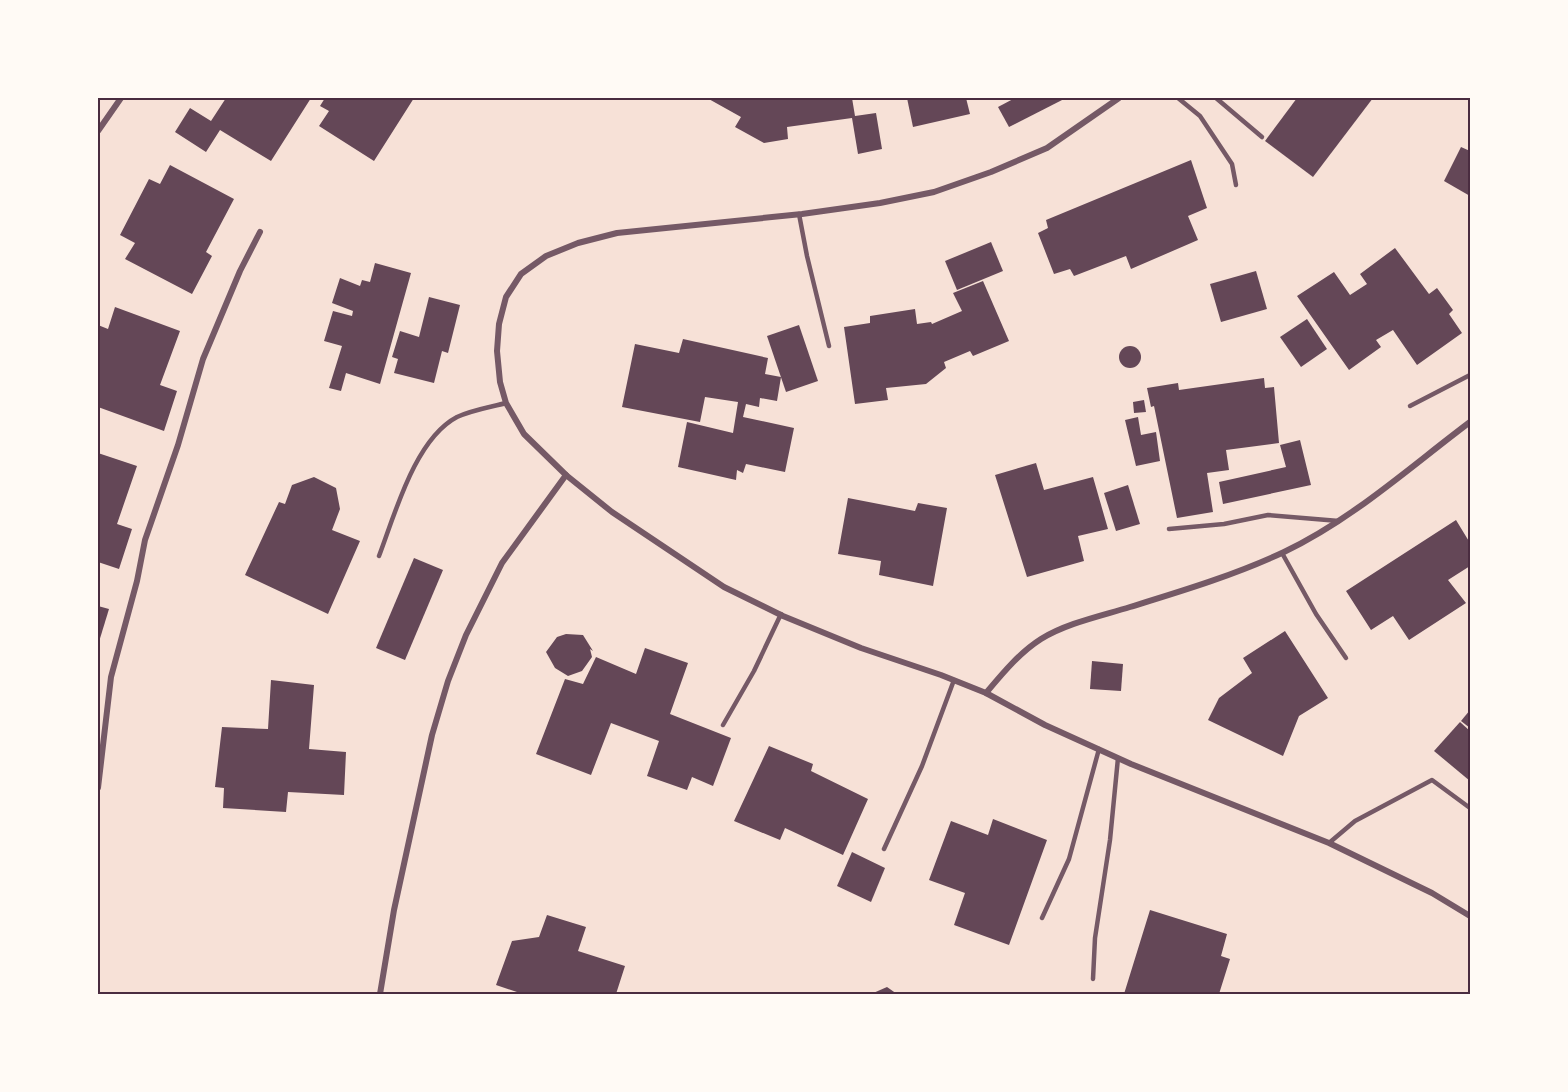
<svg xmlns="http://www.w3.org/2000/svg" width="1568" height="1092" viewBox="0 0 1568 1092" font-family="'Alegreya Sans',sans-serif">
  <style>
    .building { fill: #644757 }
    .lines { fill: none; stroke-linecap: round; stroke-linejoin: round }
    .service { stroke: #755966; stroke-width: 4.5 }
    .minor { stroke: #755966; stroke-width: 6 }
    .neatline { fill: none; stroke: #4a2c40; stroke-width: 2 }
  </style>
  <rect width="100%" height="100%" fill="#f7e1d7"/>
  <g class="building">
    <path d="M 226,98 L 311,98 L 271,161 L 220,130 L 206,152 L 175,132 L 190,108 L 211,121 Z"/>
    <path d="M 325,98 L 414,98 L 374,161 L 319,126 L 329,111 L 320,106 Z"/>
    <path d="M 707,98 L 852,98 L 855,116 L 876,113 L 882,149 L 858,154 L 852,118 L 787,127 L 788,139 L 764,143 L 735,127 L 741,117 Z"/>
    <path d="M 907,98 L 966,98 L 970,114 L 913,127 Z"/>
    <path d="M 1015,98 L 1066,98 L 1009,127 L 998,107 Z"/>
    <path d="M 1297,98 L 1373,98 L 1313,177 L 1265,141 Z"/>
    <path d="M 1461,147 L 1470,151 L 1470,196 L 1444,181 Z"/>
    <path d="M 1191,160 L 1207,208 L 1188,216 L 1198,240 L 1131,269 L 1126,256 L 1074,276 L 1070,269 L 1054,274 L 1038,233 L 1048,228 L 1046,220 Z"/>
    <path d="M 170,165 L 234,199 L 206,252 L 212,256 L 192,294 L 125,259 L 135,243 L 120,235 L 149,179 L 160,184 Z"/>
    <path d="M 991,242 L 1003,271 L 957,290 L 945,261 Z"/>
    <path d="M 1395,248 L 1429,294 L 1437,288 L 1453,310 L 1449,314 L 1462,333 L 1417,365 L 1393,330 L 1376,340 L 1381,347 L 1349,370 L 1297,296 L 1334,272 L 1350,295 L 1367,284 L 1360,274 Z"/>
    <path d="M 375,263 L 411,273 L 380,384 L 346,373 L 341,391 L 329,388 L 342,346 L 324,341 L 333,311 L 352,316 L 353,311 L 332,303 L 340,278 L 360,286 L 362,280 L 370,282 Z"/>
    <path d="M 1256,271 L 1267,309 L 1221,322 L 1210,284 Z"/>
    <path d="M 983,281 L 1009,341 L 973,356 L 970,351 L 944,362 L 946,368 L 926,384 L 886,388 L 888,400 L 855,404 L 844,327 L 870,323 L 870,316 L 915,309 L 917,324 L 931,322 L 932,324 L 962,311 L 953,293 Z"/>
    <path d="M 429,297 L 460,305 L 448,353 L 442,351 L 434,383 L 394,373 L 398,359 L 392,357 L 400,331 L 419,337 Z"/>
    <path d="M 115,307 L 180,331 L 160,385 L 177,391 L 164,431 L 98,407 L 98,325 L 108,329 Z"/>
    <path d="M 1307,319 L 1327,349 L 1301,367 L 1280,337 Z"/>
    <path d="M 799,325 L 818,381 L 786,392 L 767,336 Z"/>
    <path d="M 683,339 L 768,358 L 765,374 L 781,377 L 777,401 L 760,398 L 759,407 L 746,404 L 743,417 L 794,428 L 785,472 L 746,464 L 743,473 L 737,470 L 736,480 L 678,467 L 687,422 L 733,433 L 738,402 L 705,397 L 700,422 L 622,407 L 635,344 L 679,353 Z"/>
    <circle cx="1130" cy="357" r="11"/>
    <path d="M 1264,378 L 1265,388 L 1274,387 L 1279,443 L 1226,450 L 1229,470 L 1207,473 L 1213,512 L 1177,518 L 1154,406 L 1151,407 L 1147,388 L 1178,383 L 1179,390 Z"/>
    <path d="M 1144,400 L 1146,412 L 1134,413 L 1133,402 Z"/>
    <path d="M 1138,417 L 1141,435 L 1156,432 L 1160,461 L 1136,466 L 1125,420 Z"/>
    <path d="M 1300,440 L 1311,485 L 1223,504 L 1219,482 L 1286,467 L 1280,445 Z"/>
    <path d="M 98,453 L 137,466 L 117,524 L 132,529 L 119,569 L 98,562 Z"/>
    <path d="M 1036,463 L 1044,490 L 1093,477 L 1108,529 L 1078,536 L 1084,561 L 1027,577 L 995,475 Z"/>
    <path d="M 314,477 L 336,488 L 340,509 L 332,530 L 360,541 L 328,614 L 245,575 L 279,502 L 285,504 L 292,485 Z"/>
    <path d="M 1128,485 L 1140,524 L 1116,531 L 1104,493 Z"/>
    <path d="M 848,498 L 915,511 L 918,503 L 947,508 L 933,586 L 879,575 L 881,561 L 838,554 Z"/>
    <path d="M 1456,520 L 1470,543 L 1470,566 L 1448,580 L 1466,603 L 1409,640 L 1393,616 L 1371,630 L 1346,591 Z"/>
    <path d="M 414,558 L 443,570 L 405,660 L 376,648 Z"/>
    <path d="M 98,606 L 109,609 L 98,645 Z"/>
    <path d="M 1285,631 L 1328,698 L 1299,716 L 1283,756 L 1208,720 L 1219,698 L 1252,673 L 1243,658 Z"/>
    <path d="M 566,634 L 583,635 L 593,651 L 590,649 L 592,657 L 582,671 L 568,676 L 555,668 L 546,652 L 557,637 Z"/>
    <path d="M 645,648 L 688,663 L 670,714 L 731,738 L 713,786 L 692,777 L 687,790 L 647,776 L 659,741 L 611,723 L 591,775 L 536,754 L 565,679 L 583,684 L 596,657 L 636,674 Z"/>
    <path d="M 1092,661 L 1123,664 L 1121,691 L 1090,689 Z"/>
    <path d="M 271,680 L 314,685 L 309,749 L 346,752 L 344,795 L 288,792 L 286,812 L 223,808 L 224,788 L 215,787 L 222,727 L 268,729 Z"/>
    <path d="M 1470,710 L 1470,728 L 1461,721 Z"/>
    <path d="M 1460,722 L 1470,731 L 1470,781 L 1434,751 Z"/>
    <path d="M 769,746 L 813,764 L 811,771 L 868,799 L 843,855 L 785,828 L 780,840 L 734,821 Z"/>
    <path d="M 993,819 L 1047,840 L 1009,945 L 954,925 L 965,893 L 929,880 L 951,821 L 988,835 Z"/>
    <path d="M 852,852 L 885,868 L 871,902 L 837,886 Z"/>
    <path d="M 1150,910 L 1227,934 L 1221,956 L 1230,959 L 1219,994 L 1124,994 Z"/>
    <path d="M 547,915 L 586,927 L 578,951 L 625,966 L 616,994 L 519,994 L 520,993 L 496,985 L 512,941 L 539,937 Z"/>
    <path d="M 887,987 L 897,994 L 871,994 Z"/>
  </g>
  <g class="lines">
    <g class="service">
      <path d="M 1178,98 L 1200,116 L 1232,164 L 1236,185"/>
      <path d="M 1216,98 L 1262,137"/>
      <path d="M 799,214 L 807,256 L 829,346"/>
      <path d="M 1410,406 L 1470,375"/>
      <path d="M 1169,529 L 1224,524 L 1268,515 L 1339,521"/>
      <path d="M 1282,553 L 1316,614 L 1346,658"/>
      <path d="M 379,556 C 395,514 415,439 457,417 C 472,410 491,407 506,403"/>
      <path d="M 723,725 L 754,671 L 781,614"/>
      <path d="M 1329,843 L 1355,821 L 1432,780 L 1470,808"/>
      <path d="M 884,849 L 922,766 L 954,680"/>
      <path d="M 1042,918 L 1069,859 L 1099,749"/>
      <path d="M 1093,979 L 1095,938 L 1110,840 L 1118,758"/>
    </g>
    <g class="minor">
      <path d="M 1119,98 L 1047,148 L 991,172 L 934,192 L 880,203 L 802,214 L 617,233 L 578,243 L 546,256 L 521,274 L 506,297 L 499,324 L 497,351 L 500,382 L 506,403 L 524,434 L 566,475 L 612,512 L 724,587 L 783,616 L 861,648 L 941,675 L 986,693 L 1045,725 L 1131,764 L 1329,843 L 1432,893 L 1470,916"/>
      <path d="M 98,131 L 121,98"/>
      <path d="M 986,693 C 1002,674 1019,653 1041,639 C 1067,623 1101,616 1130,607 C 1182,591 1235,575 1284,552 C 1353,519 1410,467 1470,422"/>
      <path d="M 98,788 L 111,677 L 137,581 L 145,540 L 178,445 L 203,359 L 240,271 L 260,232"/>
      <path d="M 380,994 L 394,910 L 432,735 L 448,681 L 466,635 L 502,563 L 566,475"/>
    </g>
  </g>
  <rect width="1568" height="1092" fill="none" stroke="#fffaf5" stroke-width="198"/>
  <rect x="99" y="99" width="1370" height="894" class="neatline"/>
</svg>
